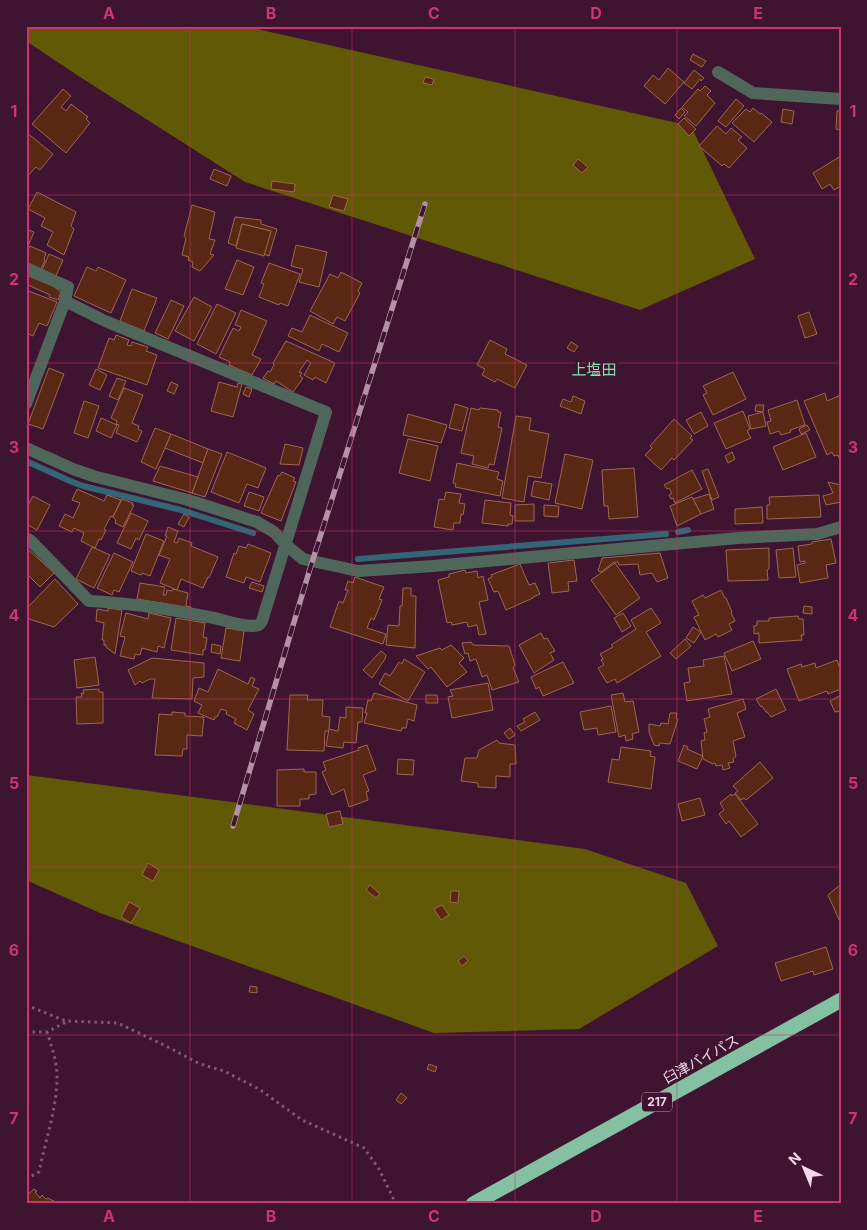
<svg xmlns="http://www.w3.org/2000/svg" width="867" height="1230" viewBox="0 0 867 1230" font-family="Inter,'Noto Sans JP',sans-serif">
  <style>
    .forest { fill: #625907 }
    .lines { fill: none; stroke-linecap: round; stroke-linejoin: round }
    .stream { stroke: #326677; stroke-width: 6 }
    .building { fill: #582814; stroke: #9e6752 }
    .path { stroke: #805a73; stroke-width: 3; stroke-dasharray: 2.5 4; stroke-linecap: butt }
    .minor { stroke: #4f675b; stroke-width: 12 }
    .highway { stroke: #84c1a2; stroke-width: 15 }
    .rail-casing { stroke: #b290a5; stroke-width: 5.5 }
    .rail { stroke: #3e1431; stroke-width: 4; stroke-dasharray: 11; stroke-linecap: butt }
    .grid { fill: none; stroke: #ca3570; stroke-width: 1; stroke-opacity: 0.55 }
    .labels { text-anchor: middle; stroke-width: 5; stroke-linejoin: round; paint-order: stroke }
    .shield { fill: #3e1431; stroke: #bd9cb1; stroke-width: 1 }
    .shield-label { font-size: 12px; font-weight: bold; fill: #f4d7e8 }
    .street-label { font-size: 14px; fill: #f4d7e8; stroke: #3e1431 }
    .neighbourhood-label { font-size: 15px; fill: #8bdeb5; stroke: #3e1431 }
    .neatline { fill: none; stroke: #ca3570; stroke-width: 2 }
    .grid-label { font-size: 16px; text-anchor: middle; font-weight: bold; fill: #ca3570 }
  </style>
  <rect width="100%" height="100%" fill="#3e1431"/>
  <g class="forest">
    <path d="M 26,26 L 255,26 L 261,30 L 691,126 L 755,259 L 640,310 L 245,182 L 80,77 L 26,41 Z"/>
    <path d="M 27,775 L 585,849 L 686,883 L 718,946 L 579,1029 L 434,1033 L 100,913 L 26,880 Z"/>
  </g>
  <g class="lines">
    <g class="stream">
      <path d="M 26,461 L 70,481 L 83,486 L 181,510 L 253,533"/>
      <path d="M 678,532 L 688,530"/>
      <path d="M 358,559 L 666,534"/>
    </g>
  </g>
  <g class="building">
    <path d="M 693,54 L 706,61 L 702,67 L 690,60 Z"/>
    <path d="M 668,68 L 684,82 L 665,104 L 644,86 L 653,75 L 659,80 Z"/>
    <path d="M 694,70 L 704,78 L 701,81 L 700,79 L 692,89 L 684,83 Z"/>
    <path d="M 425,77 L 434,79 L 432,85 L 423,83 Z"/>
    <path d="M 705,86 L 711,91 L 707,95 L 715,103 L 696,126 L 684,116 L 688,112 L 682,107 L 698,89 L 700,91 Z"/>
    <path d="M 63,89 L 71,96 L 61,107 L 66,111 L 71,104 L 88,117 L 86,119 L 90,123 L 66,153 L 32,124 Z"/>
    <path d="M 736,99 L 744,106 L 726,127 L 718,121 Z"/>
    <path d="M 681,108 L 685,112 L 679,119 L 675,115 Z"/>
    <path d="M 753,108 L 760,114 L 761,113 L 772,122 L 754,142 L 732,123 L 746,109 L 750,112 Z"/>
    <path d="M 783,109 L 794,111 L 792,124 L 781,122 Z"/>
    <path d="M 837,111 L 841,111 L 841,130 L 836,129 Z"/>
    <path d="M 684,118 L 696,129 L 689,136 L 678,124 Z"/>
    <path d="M 717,126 L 726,134 L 731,128 L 742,137 L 738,140 L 747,148 L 729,168 L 724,164 L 722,166 L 699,146 Z"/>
    <path d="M 26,132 L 53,154 L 40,170 L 36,167 L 26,178 Z"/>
    <path d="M 841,156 L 841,186 L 834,190 L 830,184 L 822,189 L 813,173 Z"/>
    <path d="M 578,159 L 588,167 L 582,173 L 573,165 Z"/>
    <path d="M 214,169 L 231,176 L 227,186 L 210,179 Z"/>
    <path d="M 272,181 L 295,184 L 294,192 L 271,189 Z"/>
    <path d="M 37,192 L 76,212 L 71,226 L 74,229 L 64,255 L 47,245 L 53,232 L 41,226 L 45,218 L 28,209 Z"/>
    <path d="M 333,195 L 348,199 L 344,211 L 329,207 Z"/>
    <path d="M 192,205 L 215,212 L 209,239 L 215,240 L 210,254 L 214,255 L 200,271 L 192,267 L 193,262 L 188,260 L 189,257 L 182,255 L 186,238 L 184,236 Z"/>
    <path d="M 235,217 L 261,220 L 261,224 L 277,229 L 269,256 L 264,254 L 271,231 L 242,224 L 236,246 L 228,243 Z"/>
    <path d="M 242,224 L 271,231 L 264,256 L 236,248 Z"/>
    <path d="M 26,229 L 34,232 L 26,251 Z"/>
    <path d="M 296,245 L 327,252 L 319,287 L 299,282 L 303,269 L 291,266 Z"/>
    <path d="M 30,246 L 46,253 L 44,259 L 45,260 L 40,271 L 26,264 L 26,255 Z"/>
    <path d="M 49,254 L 63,260 L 56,276 L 42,270 Z"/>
    <path d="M 237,260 L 254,267 L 243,295 L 225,289 Z"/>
    <path d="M 269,263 L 300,274 L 288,306 L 280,303 L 279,305 L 259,297 L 264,284 L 261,283 Z"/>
    <path d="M 87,267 L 96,271 L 98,267 L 126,280 L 111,313 L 74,296 Z"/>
    <path d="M 341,272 L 362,283 L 358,291 L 360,293 L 345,321 L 337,317 L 333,324 L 310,311 L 330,274 L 338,278 Z"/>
    <path d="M 26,275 L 53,286 L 61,292 L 58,300 L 49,297 L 50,295 L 26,284 Z"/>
    <path d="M 132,289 L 157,298 L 144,331 L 120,321 Z"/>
    <path d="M 26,290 L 57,302 L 47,326 L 39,323 L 33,336 L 26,333 Z"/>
    <path d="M 194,297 L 212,307 L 194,341 L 175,331 Z"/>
    <path d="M 171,300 L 184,306 L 168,339 L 155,333 Z"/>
    <path d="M 217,304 L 236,313 L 216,354 L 197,344 Z"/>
    <path d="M 241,310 L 267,321 L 252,355 L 261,359 L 252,375 L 229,365 L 230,362 L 219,357 L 233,328 L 239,331 L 241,327 L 235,325 Z"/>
    <path d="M 809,312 L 817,334 L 805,338 L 798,316 Z"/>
    <path d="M 310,315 L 348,333 L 339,352 L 322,344 L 319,351 L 288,336 L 292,328 L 302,332 Z"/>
    <path d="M 116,335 L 129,340 L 127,345 L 131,346 L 132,342 L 148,347 L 146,351 L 157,355 L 147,385 L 98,368 L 109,338 L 114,340 Z"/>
    <path d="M 490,340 L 507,349 L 505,354 L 527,365 L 515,388 L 497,379 L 495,382 L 482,375 L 485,369 L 477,365 Z"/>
    <path d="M 286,341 L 335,363 L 326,383 L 315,377 L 313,380 L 304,375 L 311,363 L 307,360 L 299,372 L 302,373 L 300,376 L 303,378 L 293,392 L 276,381 L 274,384 L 263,378 L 268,371 L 270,372 L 274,365 L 273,363 Z"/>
    <path d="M 571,342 L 578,346 L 574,352 L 567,348 Z"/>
    <path d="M 49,368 L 64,374 L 43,429 L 28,424 Z"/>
    <path d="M 96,369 L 107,375 L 100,390 L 89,385 Z"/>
    <path d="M 733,372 L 746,399 L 713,415 L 703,395 L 707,393 L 703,386 Z"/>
    <path d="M 117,378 L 126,381 L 118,400 L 109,396 Z"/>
    <path d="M 171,382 L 178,385 L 174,394 L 167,391 Z"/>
    <path d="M 219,382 L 237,387 L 238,383 L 242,384 L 233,417 L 211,411 Z"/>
    <path d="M 246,387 L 252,389 L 249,397 L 243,394 Z"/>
    <path d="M 124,388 L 143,395 L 132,423 L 139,426 L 138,429 L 142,431 L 137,442 L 116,433 L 119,425 L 116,424 L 117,421 L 111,418 Z"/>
    <path d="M 825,393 L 827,401 L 841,395 L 841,463 L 838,455 L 834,456 L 832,452 L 827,455 L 804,401 Z"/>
    <path d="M 573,396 L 585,401 L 581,414 L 560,406 L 563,399 L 571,402 Z"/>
    <path d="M 797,400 L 805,425 L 790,430 L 791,432 L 781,435 L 779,431 L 770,434 L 767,422 L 771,421 L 768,410 Z"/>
    <path d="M 84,401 L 99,406 L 88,438 L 74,433 Z"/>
    <path d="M 455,404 L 468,408 L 462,431 L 449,428 Z"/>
    <path d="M 756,405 L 764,405 L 763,412 L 755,411 Z"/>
    <path d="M 471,408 L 479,410 L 480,408 L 498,410 L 498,412 L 501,412 L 498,427 L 502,428 L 494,465 L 489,464 L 488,468 L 472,464 L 474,456 L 461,453 Z"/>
    <path d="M 743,411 L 750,429 L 747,431 L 751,438 L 726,449 L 714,423 Z"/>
    <path d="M 701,412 L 708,426 L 694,434 L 686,420 Z"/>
    <path d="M 763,412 L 766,426 L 751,429 L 748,416 Z"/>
    <path d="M 408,414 L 447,425 L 441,443 L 403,435 Z"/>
    <path d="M 516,416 L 531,418 L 529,430 L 549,434 L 541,478 L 528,476 L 524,502 L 502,498 Z"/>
    <path d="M 101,418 L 117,425 L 111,438 L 96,431 Z"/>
    <path d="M 674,419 L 692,436 L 690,438 L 693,440 L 674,460 L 672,458 L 661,470 L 645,455 L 652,448 L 650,446 Z"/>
    <path d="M 807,425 L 810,430 L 801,434 L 799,429 Z"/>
    <path d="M 155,428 L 171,434 L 156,469 L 141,462 Z"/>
    <path d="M 806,433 L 816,457 L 783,470 L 773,447 Z"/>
    <path d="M 171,434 L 208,449 L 203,463 L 165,448 Z"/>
    <path d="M 408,439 L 438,446 L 430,481 L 399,473 Z"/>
    <path d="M 285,444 L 303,448 L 299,465 L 280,464 Z"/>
    <path d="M 208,449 L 222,454 L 205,497 L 192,493 Z"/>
    <path d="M 227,452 L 266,468 L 258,488 L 247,484 L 239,503 L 211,492 Z"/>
    <path d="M 732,452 L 735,459 L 728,463 L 725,456 Z"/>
    <path d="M 565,454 L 593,460 L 582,509 L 555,503 Z"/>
    <path d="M 457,463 L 499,472 L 497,479 L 503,481 L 500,496 L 455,487 L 456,484 L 453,483 Z"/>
    <path d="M 160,466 L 198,477 L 192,493 L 153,481 Z"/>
    <path d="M 634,468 L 638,517 L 609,519 L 608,506 L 604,506 L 602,470 Z"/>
    <path d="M 708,469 L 719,497 L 712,500 L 702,471 Z"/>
    <path d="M 692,470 L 702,489 L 675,503 L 673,498 L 671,499 L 669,495 L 672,493 L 669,488 L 667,489 L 664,485 Z"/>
    <path d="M 282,472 L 295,478 L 293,481 L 296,482 L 281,521 L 261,513 L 278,475 L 280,476 Z"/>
    <path d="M 534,481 L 552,484 L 549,500 L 531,496 Z"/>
    <path d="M 828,482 L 841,485 L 841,502 L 826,505 L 823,496 L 833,493 Z"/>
    <path d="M 77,489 L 104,501 L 107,495 L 121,500 L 113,517 L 111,516 L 104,529 L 106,530 L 101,540 L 99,539 L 95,548 L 81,541 L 84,533 L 74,528 L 72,532 L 59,526 L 65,514 L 73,518 L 80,503 L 72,500 Z"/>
    <path d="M 249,492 L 264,497 L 259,511 L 244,506 Z"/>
    <path d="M 446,492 L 461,494 L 459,503 L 465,504 L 463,515 L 461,514 L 460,523 L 454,523 L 453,530 L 434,527 L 439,499 L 444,500 Z"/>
    <path d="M 709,494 L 714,509 L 701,514 L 693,499 Z"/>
    <path d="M 819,495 L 821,517 L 767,519 L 767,505 L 770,505 L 769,497 Z"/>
    <path d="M 33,496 L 50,505 L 37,530 L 26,524 L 26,509 Z"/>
    <path d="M 692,497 L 701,514 L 677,526 L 670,506 Z"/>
    <path d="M 122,499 L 133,503 L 132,505 L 134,505 L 123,527 L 115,523 L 116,520 L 113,517 Z"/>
    <path d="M 485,500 L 511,503 L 510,515 L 513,516 L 512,524 L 508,524 L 508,526 L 482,523 Z"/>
    <path d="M 534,504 L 534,521 L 515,521 L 515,505 Z"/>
    <path d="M 544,505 L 559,506 L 558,517 L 544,516 Z"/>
    <path d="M 762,507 L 763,523 L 735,524 L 735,509 Z"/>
    <path d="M 131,513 L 148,521 L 139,540 L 136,538 L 131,549 L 117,543 Z"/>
    <path d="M 184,514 L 189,517 L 184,527 L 178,524 Z"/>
    <path d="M 168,527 L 178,531 L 174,542 L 177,543 L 179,538 L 192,543 L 191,546 L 218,557 L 209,578 L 208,577 L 203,588 L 181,579 L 177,590 L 160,583 L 170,559 L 159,555 L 167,536 L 165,536 Z"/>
    <path d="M 146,534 L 164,541 L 150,576 L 142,573 L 141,575 L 131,571 Z"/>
    <path d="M 831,539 L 836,563 L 826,565 L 828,578 L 800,583 L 797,565 L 805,563 L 805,561 L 800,562 L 798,546 L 812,544 L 812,542 Z"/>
    <path d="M 248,544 L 271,553 L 260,582 L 246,577 L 244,583 L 226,577 L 234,553 L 236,554 L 239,546 L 246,548 Z"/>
    <path d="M 26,547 L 54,573 L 40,587 L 26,573 Z"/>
    <path d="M 92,547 L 110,555 L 94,588 L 76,579 Z"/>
    <path d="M 769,548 L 769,569 L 767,570 L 768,580 L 728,581 L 726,550 Z"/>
    <path d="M 793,548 L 796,577 L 779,578 L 776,550 Z"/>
    <path d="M 114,553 L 133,562 L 119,592 L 114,590 L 112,595 L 97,588 Z"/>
    <path d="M 660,553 L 668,578 L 657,582 L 652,573 L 640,575 L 638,564 L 619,565 L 618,562 L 614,562 L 601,572 L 598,571 L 602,558 Z"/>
    <path d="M 574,560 L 577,581 L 568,582 L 569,591 L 552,593 L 548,563 Z"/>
    <path d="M 615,563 L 640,598 L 616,615 L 591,580 Z"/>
    <path d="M 520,564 L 529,585 L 535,583 L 540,594 L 533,597 L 533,598 L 506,610 L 498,591 L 494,592 L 488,579 L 492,577 L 491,575 Z"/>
    <path d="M 465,570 L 466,573 L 477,571 L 478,578 L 483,576 L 488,600 L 479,602 L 486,634 L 479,635 L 477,625 L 468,627 L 467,622 L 452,625 L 451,622 L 447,623 L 438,580 L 449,577 L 449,574 Z"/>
    <path d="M 355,577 L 384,587 L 379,599 L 382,600 L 374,620 L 371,618 L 367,628 L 386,634 L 383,644 L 330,627 L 339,601 L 343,603 L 348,590 L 345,590 L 348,581 L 353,583 Z"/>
    <path d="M 55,579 L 78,604 L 54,627 L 26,618 L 26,609 Z"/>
    <path d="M 252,582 L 264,586 L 262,592 L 249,588 Z"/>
    <path d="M 140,583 L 165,587 L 163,595 L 166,595 L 167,590 L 172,591 L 173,589 L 188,593 L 186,606 L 191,607 L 191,608 L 137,599 Z"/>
    <path d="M 403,588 L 411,588 L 411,596 L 416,596 L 415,648 L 386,645 L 388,625 L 399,626 L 400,606 L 402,606 Z"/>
    <path d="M 721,590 L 725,598 L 726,598 L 732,612 L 731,613 L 735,621 L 729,624 L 732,630 L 718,637 L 716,634 L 705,640 L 694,617 L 699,615 L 692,601 L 703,595 L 705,598 Z"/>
    <path d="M 804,606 L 812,607 L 812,614 L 803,613 Z"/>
    <path d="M 108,608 L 122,610 L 115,654 L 106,647 L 106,645 L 104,645 L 104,640 L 102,640 L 104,623 L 96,621 L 97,609 L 108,611 Z"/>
    <path d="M 651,608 L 661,623 L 646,632 L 661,656 L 617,683 L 615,679 L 607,683 L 598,668 L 604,665 L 601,660 L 603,659 L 600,654 L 613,647 L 611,645 L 636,629 L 631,620 Z"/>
    <path d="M 126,613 L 148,619 L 149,613 L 171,618 L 164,648 L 158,646 L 157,652 L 142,648 L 140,655 L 135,654 L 134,659 L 120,656 L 125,637 L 120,636 Z"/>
    <path d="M 623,613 L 631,626 L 622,632 L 614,618 Z"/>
    <path d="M 798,616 L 799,619 L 803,619 L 804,635 L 801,635 L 802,640 L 759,643 L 759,633 L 754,634 L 754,626 L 757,625 L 757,621 L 769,621 L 769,618 Z"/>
    <path d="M 176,618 L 205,623 L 203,637 L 207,638 L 205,650 L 203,650 L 203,655 L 171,650 Z"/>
    <path d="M 693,627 L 701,632 L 694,643 L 686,638 Z"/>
    <path d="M 226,628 L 244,631 L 240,661 L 221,658 Z"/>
    <path d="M 541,633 L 544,639 L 547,638 L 555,651 L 550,653 L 554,660 L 534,673 L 519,645 Z"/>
    <path d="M 685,639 L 691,646 L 676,659 L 670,653 Z"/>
    <path d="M 753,641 L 761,659 L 732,671 L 724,653 Z"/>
    <path d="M 471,642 L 473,645 L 509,646 L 515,665 L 513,668 L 519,682 L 492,690 L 487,675 L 482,677 L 476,659 L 470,661 L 468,653 L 465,654 L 462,643 Z"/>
    <path d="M 212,644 L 221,646 L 220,654 L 211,652 Z"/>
    <path d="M 451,645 L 464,658 L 459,663 L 467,672 L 447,687 L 431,667 L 428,669 L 416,656 L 440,648 L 442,650 Z"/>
    <path d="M 381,651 L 386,655 L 385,659 L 372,678 L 363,670 Z"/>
    <path d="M 724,656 L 732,694 L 687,701 L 684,683 L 690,682 L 688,668 L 704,666 L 703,660 Z"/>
    <path d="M 95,657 L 99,685 L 77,688 L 74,660 Z"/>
    <path d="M 152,658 L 204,663 L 204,677 L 193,678 L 192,699 L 152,698 L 155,679 L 150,679 L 142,683 L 140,681 L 135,685 L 128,670 Z"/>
    <path d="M 404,659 L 425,672 L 408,701 L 379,684 L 385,673 L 390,676 L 399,662 L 402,664 Z"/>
    <path d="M 837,660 L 841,672 L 841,689 L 828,694 L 827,691 L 799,701 L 787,669 L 801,664 L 802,667 L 815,663 L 816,668 Z"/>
    <path d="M 563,662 L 574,683 L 543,696 L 539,687 L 536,689 L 531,677 Z"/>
    <path d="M 218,669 L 248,684 L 251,677 L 255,679 L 252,686 L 259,689 L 248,710 L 254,714 L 247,730 L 234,723 L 236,719 L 226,714 L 227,711 L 221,709 L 217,717 L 215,717 L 214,720 L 198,713 L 202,705 L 194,701 L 199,688 L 208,692 Z"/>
    <path d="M 488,683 L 493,710 L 452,718 L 448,697 L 453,696 L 450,690 Z"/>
    <path d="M 99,689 L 99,692 L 103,692 L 103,723 L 77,724 L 76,697 L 82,697 L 81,693 L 84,694 L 83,690 Z"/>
    <path d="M 776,689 L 786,710 L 771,717 L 767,712 L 766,712 L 762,706 L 761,707 L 756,699 Z"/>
    <path d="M 374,693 L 417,705 L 414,721 L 408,719 L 406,728 L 402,728 L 401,731 L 364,723 L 367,713 L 365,713 L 368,700 L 371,701 Z"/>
    <path d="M 623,693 L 625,702 L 633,701 L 639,732 L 632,734 L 633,739 L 626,741 L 625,735 L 619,737 L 611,695 Z"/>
    <path d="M 290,695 L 308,695 L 307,700 L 323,700 L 322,716 L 330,717 L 329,731 L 325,731 L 324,751 L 287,750 Z"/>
    <path d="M 426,695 L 437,695 L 438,703 L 426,703 Z"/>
    <path d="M 841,695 L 841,711 L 835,712 L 830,701 Z"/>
    <path d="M 743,699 L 746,709 L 737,713 L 745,737 L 733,741 L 736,756 L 733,759 L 734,762 L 728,763 L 730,768 L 723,770 L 722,765 L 716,766 L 715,763 L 713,764 L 703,759 L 701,741 L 705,740 L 704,733 L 707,732 L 704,719 L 710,717 L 708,709 Z"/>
    <path d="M 611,706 L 616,732 L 598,735 L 597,728 L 584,730 L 580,712 Z"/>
    <path d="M 346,707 L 363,708 L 362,722 L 358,722 L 356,743 L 344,742 L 343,748 L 326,746 L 329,729 L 338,731 L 340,717 L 346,718 Z"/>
    <path d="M 172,712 L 185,713 L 185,716 L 204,717 L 202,736 L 187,735 L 187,749 L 183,749 L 182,756 L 155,755 L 159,714 L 172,715 Z"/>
    <path d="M 535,712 L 540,720 L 521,731 L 517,726 L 525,722 L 523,719 Z"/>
    <path d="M 670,713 L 677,713 L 676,718 L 678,719 L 670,744 L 660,743 L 659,746 L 654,745 L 649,732 L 649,724 L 660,726 L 661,723 L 668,724 Z"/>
    <path d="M 510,728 L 515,735 L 509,739 L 504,733 Z"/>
    <path d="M 497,740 L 499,743 L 515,745 L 516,764 L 510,764 L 510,777 L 496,776 L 496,788 L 478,787 L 478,783 L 461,781 L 465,758 L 477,758 L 479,750 Z"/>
    <path d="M 367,745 L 376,770 L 363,775 L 369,791 L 366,792 L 368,800 L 349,807 L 344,789 L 332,795 L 322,772 L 326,770 L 323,762 L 359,750 L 358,748 Z"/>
    <path d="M 684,745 L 688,747 L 687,749 L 703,756 L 697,769 L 678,761 Z"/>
    <path d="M 621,747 L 651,751 L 650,756 L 655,757 L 651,789 L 608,782 L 612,759 L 619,760 Z"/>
    <path d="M 398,759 L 414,760 L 413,775 L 397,774 Z"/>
    <path d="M 760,762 L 773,778 L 746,800 L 744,798 L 741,800 L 735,793 L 738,791 L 733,786 Z"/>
    <path d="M 304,769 L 304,772 L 316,772 L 316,794 L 309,795 L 309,799 L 300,799 L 300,806 L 277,806 L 277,770 Z"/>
    <path d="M 731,794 L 732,796 L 735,794 L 758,824 L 741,837 L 729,821 L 726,824 L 719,814 L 724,810 L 720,803 Z"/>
    <path d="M 700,798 L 705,815 L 682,821 L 678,804 Z"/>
    <path d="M 340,811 L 343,824 L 329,827 L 326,814 Z"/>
    <path d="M 148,863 L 159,870 L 153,881 L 142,875 Z"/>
    <path d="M 841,884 L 841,924 L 828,895 Z"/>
    <path d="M 370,885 L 380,894 L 376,898 L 366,890 Z"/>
    <path d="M 451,891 L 459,891 L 458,903 L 450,902 Z"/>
    <path d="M 129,902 L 140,908 L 131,923 L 121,917 Z"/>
    <path d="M 442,905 L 449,915 L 441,920 L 434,909 Z"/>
    <path d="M 826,947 L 833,969 L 814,975 L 813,971 L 781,981 L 775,963 Z"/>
    <path d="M 464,956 L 468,961 L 462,966 L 458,961 Z"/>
    <path d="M 250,986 L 257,987 L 257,993 L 249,992 Z"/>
    <path d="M 429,1064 L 437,1067 L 435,1072 L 427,1069 Z"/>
    <path d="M 401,1093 L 407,1098 L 401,1104 L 396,1100 Z"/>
    <path d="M 34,1189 L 37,1191 L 35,1192 L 40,1198 L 42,1195 L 46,1199 L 48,1198 L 59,1204 L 27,1204 L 29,1201 L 26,1198 L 26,1196 Z"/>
  </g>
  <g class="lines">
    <g class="path">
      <path d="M 26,1005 L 66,1021 L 118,1023 L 166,1046 L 200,1064 L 224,1071 L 259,1089 L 302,1120 L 364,1148 L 379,1169 L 396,1204"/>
      <path d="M 26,1032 L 47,1032 L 66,1022"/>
      <path d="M 26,1179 L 39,1172 C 45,1142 56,1111 57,1081 C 58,1065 52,1047 47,1032"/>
    </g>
    <g class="minor">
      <path d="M 718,72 L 753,93 L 841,99"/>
      <path d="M 26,268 L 68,287 L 65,301"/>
      <path d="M 26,404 L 65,301 L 105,321 L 326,412 L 262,621 L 259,625 C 245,629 223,619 209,617 C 169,609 130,603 89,601 L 31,541 L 26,538"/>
      <path d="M 26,448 L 73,469 L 93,476 L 188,500 L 257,522 L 274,532 L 286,545 L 303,559 L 358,571 L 433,566 L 738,538 L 817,534 L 841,527"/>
    </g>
    <path class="highway" d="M 473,1204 L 841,1000"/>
    <defs>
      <path id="rail" d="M 233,826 L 309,572 L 425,204"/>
    </defs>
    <use href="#rail" class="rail-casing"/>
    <use href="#rail" class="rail"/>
  </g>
  <path class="grid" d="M 190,26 L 190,1204M 352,26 L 352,1204M 515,26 L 515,1204M 677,26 L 677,1204M 26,195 L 841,195M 26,363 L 841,363M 26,531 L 841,531M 26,699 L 841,699M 26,867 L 841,867M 26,1035 L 841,1035"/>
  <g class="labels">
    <rect class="shield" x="642" y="1092.5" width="30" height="19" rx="4"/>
    <g class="shield-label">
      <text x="657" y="1106">217</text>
    </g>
    <g class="street-label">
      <text transform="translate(701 1059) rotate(-29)" y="5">臼津バイパス</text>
    </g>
    <g class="neighbourhood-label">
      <text x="594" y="375">上塩田</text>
    </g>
  </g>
  <rect width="867" height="1230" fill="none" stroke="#3e1431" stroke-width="55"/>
  <g transform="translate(804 1168) rotate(316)" stroke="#3e1431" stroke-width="4" paint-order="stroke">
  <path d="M0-4L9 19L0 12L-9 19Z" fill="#f4d7e8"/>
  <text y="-8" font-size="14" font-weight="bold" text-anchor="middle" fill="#f4d7e8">N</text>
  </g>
  <rect x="28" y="28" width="812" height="1174" class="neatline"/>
  <g class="grid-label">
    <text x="109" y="19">A</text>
    <text x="271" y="19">B</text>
    <text x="434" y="19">C</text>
    <text x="596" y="19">D</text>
    <text x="758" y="19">E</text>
    <text x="14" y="117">1</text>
    <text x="853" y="117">1</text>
    <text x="14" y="285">2</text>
    <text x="853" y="285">2</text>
    <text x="14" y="453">3</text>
    <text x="853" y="453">3</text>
    <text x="14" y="621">4</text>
    <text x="853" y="621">4</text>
    <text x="14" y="789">5</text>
    <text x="853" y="789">5</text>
    <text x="14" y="956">6</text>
    <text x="853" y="956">6</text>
    <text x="14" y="1124">7</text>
    <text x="853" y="1124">7</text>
    <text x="109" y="1222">A</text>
    <text x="271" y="1222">B</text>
    <text x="434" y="1222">C</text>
    <text x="596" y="1222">D</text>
    <text x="758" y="1222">E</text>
  </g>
</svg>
